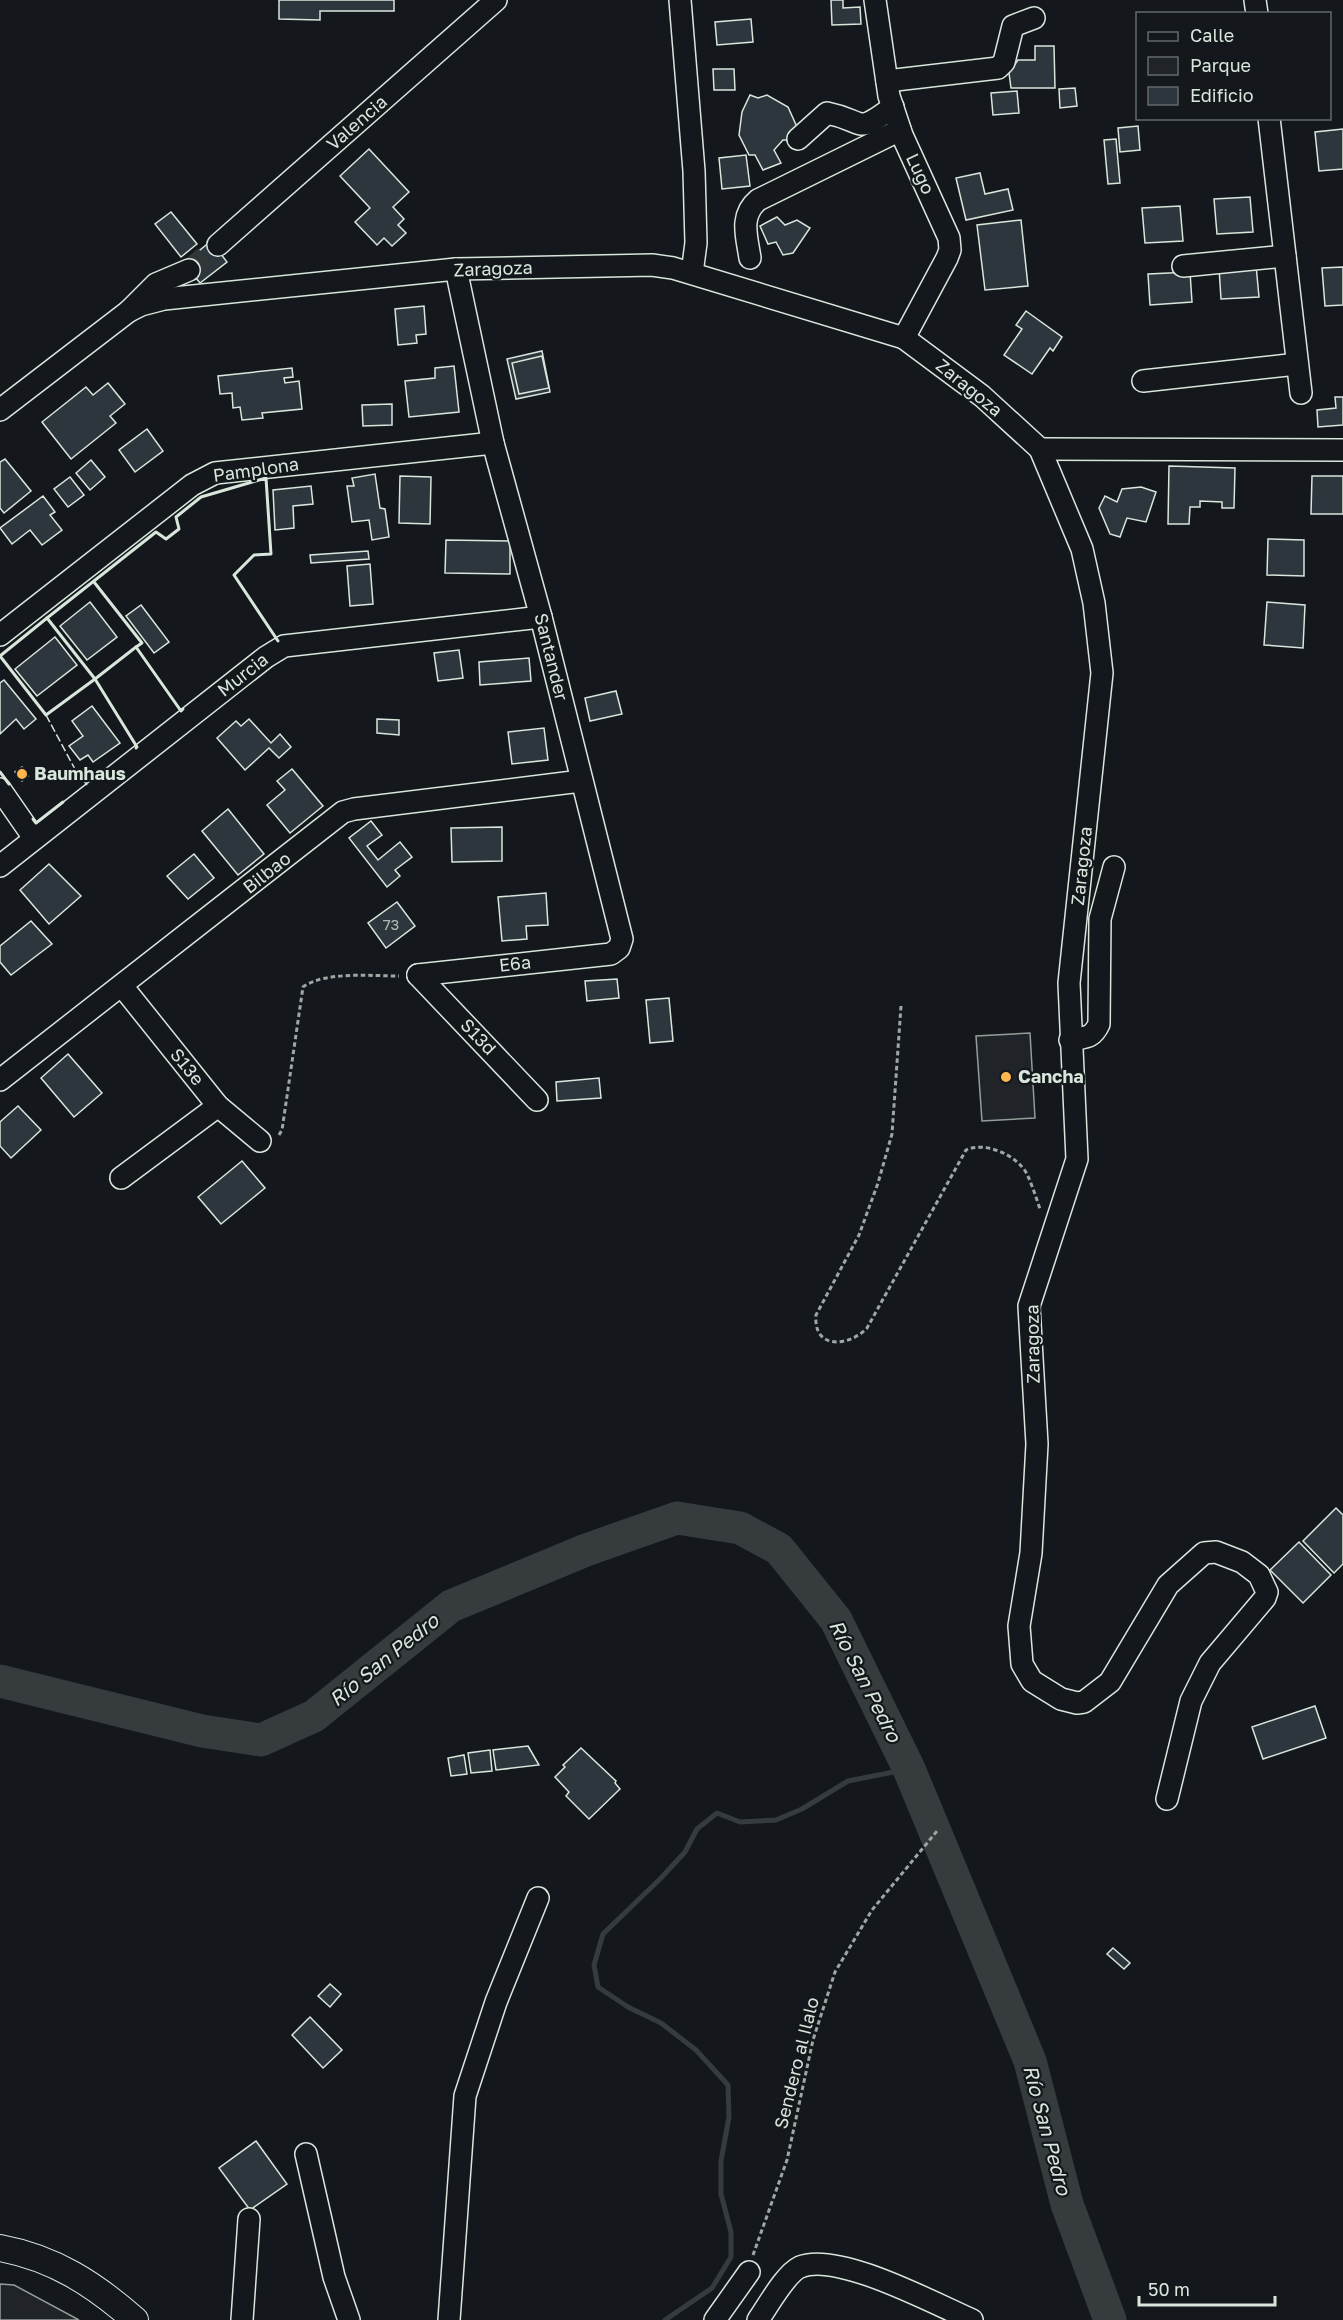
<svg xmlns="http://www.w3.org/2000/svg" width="1343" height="2320" viewBox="0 0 1343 2320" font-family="'Golos Text',sans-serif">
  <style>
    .green { fill: #202428; stroke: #939e99; stroke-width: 1.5 }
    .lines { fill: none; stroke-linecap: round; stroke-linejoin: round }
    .stream { stroke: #363b3e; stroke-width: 5 }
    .river { stroke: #363b3e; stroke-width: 33 }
    .building { fill: #2c363c; stroke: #d8e6dc; stroke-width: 1.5 }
    .minor-tunnel { stroke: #313739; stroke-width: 21; stroke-dasharray: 21 10; stroke-linecap: butt }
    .minor-casing { stroke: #d8e6dc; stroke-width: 24 }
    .major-casing { stroke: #d8e6dc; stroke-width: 28 }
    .path { stroke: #9da8a2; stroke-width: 3; stroke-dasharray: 4.5 3; stroke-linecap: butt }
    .minor { stroke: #14181c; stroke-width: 21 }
    .major { stroke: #14181c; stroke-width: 26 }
    .fence { stroke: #d8e6dc; stroke-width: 1.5; stroke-dasharray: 8 3; stroke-linecap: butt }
    .wall { stroke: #d8e6dc; stroke-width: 3 }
    .poi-dot { fill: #ffb74d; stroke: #14181c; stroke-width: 2 }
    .labels { text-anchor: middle; stroke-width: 4.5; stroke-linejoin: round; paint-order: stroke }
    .number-label { font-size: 15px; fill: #adbab4 }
    .street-label { font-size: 18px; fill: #d8e6dc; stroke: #14181c }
    .poi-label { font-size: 18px; font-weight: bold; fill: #d8e6dc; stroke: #14181c; text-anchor: start }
    .water-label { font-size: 20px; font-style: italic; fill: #d8e6dc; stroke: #14181c }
  </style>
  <rect width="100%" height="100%" fill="#14181c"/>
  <g class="green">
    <path d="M 1030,1033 L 1035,1118 L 982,1121 L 976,1036 Z"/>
    <path d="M 0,2284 L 14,2285 L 79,2320 L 0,2320 Z"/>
  </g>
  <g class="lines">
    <path class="stream" d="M 665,2320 L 712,2288 L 731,2257 L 731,2232 L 721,2194 L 721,2161 L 729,2117 L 728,2085 L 696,2050 L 661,2023 L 628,2007 L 598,1987 L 594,1965 L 603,1934 L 661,1878 L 685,1852 L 697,1829 L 717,1813 L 740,1822 L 776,1820 L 802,1809 L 848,1781 L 909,1769"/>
    <path class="river" d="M 0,1681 L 202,1731 L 261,1740 L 314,1716 L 451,1606 L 586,1550 L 677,1518 L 740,1528 L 779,1549 L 836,1620 L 909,1769 L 1030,2061 L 1067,2204 L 1110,2320"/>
  </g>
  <g class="building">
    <path d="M 279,0 L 394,0 L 394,11 L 320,11 L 320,20 L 279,19 Z"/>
    <path d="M 831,0 L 843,0 L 843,8 L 860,7 L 861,24 L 832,25 Z"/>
    <path d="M 751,19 L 753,42 L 717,45 L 715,22 Z"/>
    <path d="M 1035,46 L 1054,46 L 1055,88 L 1011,88 L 1009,73 L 1018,60 L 1035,60 Z"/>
    <path d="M 713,69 L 734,69 L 735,90 L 714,90 Z"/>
    <path d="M 1075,88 L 1077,106 L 1060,108 L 1059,89 Z"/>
    <path d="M 1017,91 L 1019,113 L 993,115 L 991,93 Z"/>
    <path d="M 750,95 L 758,98 L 767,95 L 788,107 L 797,127 L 790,140 L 783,140 L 774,150 L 781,163 L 763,170 L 755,155 L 749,155 L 739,135 L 742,112 Z"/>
    <path d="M 1138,126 L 1140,150 L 1120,152 L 1118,128 Z"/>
    <path d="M 1343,129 L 1343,169 L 1319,171 L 1315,132 Z"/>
    <path d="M 1116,139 L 1120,183 L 1108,184 L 1104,140 Z"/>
    <path d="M 369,149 L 409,192 L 393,207 L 404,219 L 398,225 L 406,233 L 392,246 L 384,238 L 377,245 L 355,222 L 370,208 L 340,176 Z"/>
    <path d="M 746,155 L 750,186 L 722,189 L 719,158 Z"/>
    <path d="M 980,173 L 985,194 L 1008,189 L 1013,210 L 966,220 L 956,178 Z"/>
    <path d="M 1250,197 L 1253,232 L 1217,234 L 1214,199 Z"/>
    <path d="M 1180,206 L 1183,241 L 1145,243 L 1142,208 Z"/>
    <path d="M 171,212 L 197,244 L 181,257 L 155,224 Z"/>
    <path d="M 777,217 L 785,225 L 797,220 L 810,228 L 793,253 L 783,255 L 776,242 L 768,244 L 760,226 Z"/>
    <path d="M 1021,220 L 1028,286 L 985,290 L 977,225 Z"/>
    <path d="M 211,241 L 227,262 L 200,283 L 184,263 Z"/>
    <path d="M 1256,265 L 1259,297 L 1221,299 L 1219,268 Z"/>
    <path d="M 1343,267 L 1343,305 L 1325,306 L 1322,268 Z"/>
    <path d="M 1190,272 L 1192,302 L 1150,305 L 1148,274 Z"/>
    <path d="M 424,306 L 426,334 L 416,335 L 417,343 L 398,345 L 395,309 Z"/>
    <path d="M 1026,311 L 1062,337 L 1053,351 L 1050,348 L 1032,374 L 1004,355 L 1022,329 L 1016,325 Z"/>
    <path d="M 542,351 L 550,392 L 516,399 L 507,359 Z"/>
    <path d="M 542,356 L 549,388 L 519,394 L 512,363 Z"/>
    <path d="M 454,366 L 459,412 L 409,417 L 405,381 L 435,378 L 435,368 Z"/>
    <path d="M 292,368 L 293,377 L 284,378 L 285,383 L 299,381 L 302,409 L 262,413 L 263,418 L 242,420 L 240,407 L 233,408 L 232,393 L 220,394 L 218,376 Z"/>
    <path d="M 108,383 L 125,404 L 110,416 L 116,423 L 71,459 L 42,422 L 86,387 L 93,395 Z"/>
    <path d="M 1335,397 L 1343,397 L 1343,425 L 1318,427 L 1317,410 L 1336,408 Z"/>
    <path d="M 392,404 L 392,425 L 363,426 L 362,405 Z"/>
    <path d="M 147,429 L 163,451 L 135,472 L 119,450 Z"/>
    <path d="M 5,459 L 31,491 L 4,513 L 0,508 L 0,462 Z"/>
    <path d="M 91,460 L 105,477 L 90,490 L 76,473 Z"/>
    <path d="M 1169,466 L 1235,468 L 1234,508 L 1222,508 L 1222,502 L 1200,501 L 1200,507 L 1190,507 L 1189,524 L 1168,524 Z"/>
    <path d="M 375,474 L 380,508 L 385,509 L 389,537 L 372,540 L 369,520 L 352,522 L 347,486 L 354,486 L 352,478 Z"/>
    <path d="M 400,476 L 431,477 L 430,524 L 399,523 Z"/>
    <path d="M 1312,476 L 1343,476 L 1343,514 L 1311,514 Z"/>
    <path d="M 70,477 L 84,495 L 68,507 L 54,489 Z"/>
    <path d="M 311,486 L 313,504 L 293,506 L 294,528 L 275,530 L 273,490 Z"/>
    <path d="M 1141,487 L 1156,492 L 1146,522 L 1127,518 L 1120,537 L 1110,534 L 1099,508 L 1105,496 L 1117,502 L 1122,489 Z"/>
    <path d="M 43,496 L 55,512 L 50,515 L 62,530 L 42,545 L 30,530 L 12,544 L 0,528 Z"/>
    <path d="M 1268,539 L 1304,540 L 1304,576 L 1267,575 Z"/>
    <path d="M 446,540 L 510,541 L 510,574 L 445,573 Z"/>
    <path d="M 368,551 L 369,559 L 311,563 L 310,555 Z"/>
    <path d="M 370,564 L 373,604 L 350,606 L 347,566 Z"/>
    <path d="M 90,602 L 117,637 L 87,660 L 60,626 Z"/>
    <path d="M 1267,602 L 1305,605 L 1303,648 L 1264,645 Z"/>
    <path d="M 141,605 L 169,642 L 154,653 L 126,616 Z"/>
    <path d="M 55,637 L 77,665 L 37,696 L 15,669 Z"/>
    <path d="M 459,650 L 463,678 L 438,681 L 434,653 Z"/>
    <path d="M 529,658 L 531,681 L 480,685 L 479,662 Z"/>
    <path d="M 4,680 L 36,719 L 24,729 L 16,719 L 0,734 L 0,683 Z"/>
    <path d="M 616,691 L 622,714 L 590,721 L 585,698 Z"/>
    <path d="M 92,706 L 120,743 L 93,762 L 88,755 L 80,760 L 69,746 L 83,736 L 72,721 Z"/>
    <path d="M 249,719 L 271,743 L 280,734 L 291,747 L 279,758 L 269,748 L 245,770 L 217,738 L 236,721 L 241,726 Z"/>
    <path d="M 377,719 L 399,720 L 399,735 L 377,733 Z"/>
    <path d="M 544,728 L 548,760 L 512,764 L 508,732 Z"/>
    <path d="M 87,766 L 96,777 L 88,784 L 79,772 Z"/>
    <path d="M 22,767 L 28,776 L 22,781 L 15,772 Z"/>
    <path d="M 292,769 L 323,806 L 290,833 L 267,805 L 285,790 L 277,781 Z"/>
    <path d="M 228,809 L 264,854 L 238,875 L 202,831 Z"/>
    <path d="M 371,821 L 382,835 L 367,846 L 378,860 L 400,842 L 412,857 L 395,870 L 400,876 L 387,887 L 349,838 Z"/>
    <path d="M 502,827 L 502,861 L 452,862 L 451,828 Z"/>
    <path d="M 194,854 L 214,878 L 188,899 L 167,876 Z"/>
    <path d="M 49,864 L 81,896 L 49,924 L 20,890 Z"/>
    <path d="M 546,893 L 548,925 L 526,926 L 527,939 L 502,941 L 498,897 Z"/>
    <path d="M 397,902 L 415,926 L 386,948 L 368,923 Z"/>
    <path d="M 31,921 L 52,944 L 11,975 L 0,962 L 0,946 Z"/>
    <path d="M 617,979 L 619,998 L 587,1001 L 585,981 Z"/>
    <path d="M 669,998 L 673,1041 L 650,1043 L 646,1000 Z"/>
    <path d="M 68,1054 L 102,1093 L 74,1117 L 41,1078 Z"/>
    <path d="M 599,1078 L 601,1098 L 557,1101 L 556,1082 Z"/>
    <path d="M 18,1106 L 41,1130 L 11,1158 L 0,1146 L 0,1122 Z"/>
    <path d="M 242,1161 L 265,1188 L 221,1224 L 198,1197 Z"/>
    <path d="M 1336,1508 L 1343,1515 L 1343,1564 L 1334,1573 L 1303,1541 Z"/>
    <path d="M 1299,1542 L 1331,1575 L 1303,1603 L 1270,1570 Z"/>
    <path d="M 1315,1706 L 1326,1738 L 1263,1759 L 1252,1727 Z"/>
    <path d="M 528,1746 L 539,1765 L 496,1770 L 493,1750 Z"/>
    <path d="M 581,1748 L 616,1781 L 615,1783 L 620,1789 L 589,1819 L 566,1796 L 569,1792 L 555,1777 L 565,1767 L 563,1765 Z"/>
    <path d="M 490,1750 L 492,1771 L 471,1773 L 468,1753 Z"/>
    <path d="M 464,1755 L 467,1774 L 451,1776 L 448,1758 Z"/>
    <path d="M 1113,1948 L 1130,1963 L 1124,1969 L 1107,1954 Z"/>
    <path d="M 330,1984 L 341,1994 L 330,2007 L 318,1996 Z"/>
    <path d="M 310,2017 L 342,2050 L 323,2068 L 292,2035 Z"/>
    <path d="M 256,2141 L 287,2184 L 250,2210 L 219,2168 Z"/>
  </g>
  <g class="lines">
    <path class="minor-tunnel" d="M 189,270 L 218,245"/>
    <defs>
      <g id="minor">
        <path d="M 680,0 L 694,171 L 696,243 L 692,273"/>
        <path d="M 875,0 L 889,96 L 902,135 L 949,238 L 950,250 L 947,258 L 904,338"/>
        <path d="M 1255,0 L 1257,14"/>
        <path d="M 887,81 L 998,68 L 1004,62 L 1013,26 L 1034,18"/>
        <path d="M 1269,118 L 1301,393"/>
        <path d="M 798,139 L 827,113 C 867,121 854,136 893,107"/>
        <path d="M 218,245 L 496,0"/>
        <path d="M 750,258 C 747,237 739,216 758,200 L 900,130"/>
        <path d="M 1183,266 L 1285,256"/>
        <path d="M 129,311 L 141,305 L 164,299 L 456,269 L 652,265 L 673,268 L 904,338 L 982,396 L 1040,449 L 1082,549 L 1094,603 L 1102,673 L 1069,983 L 1077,1159 L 1029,1306 L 1037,1444 L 1031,1553 L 1019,1626 L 1022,1664 L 1032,1681 L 1061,1699 L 1077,1703 L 1084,1702 L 1110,1682 L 1168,1585 L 1204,1553 L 1216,1552 L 1242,1562 L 1259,1575 L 1267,1592 L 1265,1598 L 1210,1663 L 1191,1701 L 1167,1799"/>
        <path d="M 1143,381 L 1297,364"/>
        <path d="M 0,410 L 129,311 L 156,284 L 189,270"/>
        <path d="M 1040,449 L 1343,450"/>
        <path d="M 0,635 L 192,485 L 215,473 L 493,443"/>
        <path d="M 0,789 L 34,838"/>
        <path d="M 0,866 L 266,657 L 284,646 L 541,617"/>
        <path d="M 418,975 L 611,954 L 619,948 L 622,939 L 541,617 L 493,443 L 456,269"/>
        <path d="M 418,975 L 537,1100"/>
        <path d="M 122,986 L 218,1106 L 260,1141"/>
        <path d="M 1070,1040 C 1085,1037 1092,1039 1099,1024 L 1100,919 L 1114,867"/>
        <path d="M 0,1080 L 343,812 L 354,809 L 581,781"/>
        <path d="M 121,1178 L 218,1106"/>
        <path d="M 306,2154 L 334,2277 L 349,2320"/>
        <path d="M 242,2320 L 249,2219"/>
        <path d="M 449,2320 L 465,2096 L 496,2002 L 538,1898"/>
        <path d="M 715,2320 L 749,2272"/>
        <path d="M 758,2320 C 768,2306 785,2274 800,2267 C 837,2251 935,2304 972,2320"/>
      </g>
      <path id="major" d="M 0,2248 C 54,2258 94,2284 135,2320"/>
    </defs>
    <use href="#minor" class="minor-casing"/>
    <use href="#major" class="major-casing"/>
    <g class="path">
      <path d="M 901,1006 L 892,1134 L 878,1183 L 859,1235 L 816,1315 C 813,1350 849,1347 867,1328 L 966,1150 C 985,1141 1017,1155 1027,1174 C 1032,1185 1036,1197 1040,1209"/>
      <path d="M 279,1135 L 282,1130 L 303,987 C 325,971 372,976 399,976"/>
      <path d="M 753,2255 L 787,2160 L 813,2040 L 835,1972 L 872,1910 L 937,1831"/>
    </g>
    <use href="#minor" class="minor"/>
    <use href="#major" class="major"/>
    <path class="fence" d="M 46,715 L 76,771 L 87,785"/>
    <g class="wall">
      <path d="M 94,582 L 142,643 L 136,647 L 181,711 L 183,709"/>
      <path d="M 47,618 L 156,532 L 166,539 L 179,529 L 176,517 L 201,497 L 266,478 L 271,554 L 254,555 L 234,575 L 278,641"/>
      <path d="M 0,656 L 47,618 L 95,679 L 46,715 L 0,656"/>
      <path d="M 136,748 L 137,747 L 95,679 L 136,647"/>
      <path d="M 0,772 L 9,784"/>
      <path d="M 33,819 L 36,823 L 63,802"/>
    </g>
  </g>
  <g class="poi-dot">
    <circle cx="22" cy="774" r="6"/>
    <circle cx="1006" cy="1077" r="6"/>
  </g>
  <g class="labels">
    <g class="number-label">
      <text x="391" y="930">73</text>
    </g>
    <g class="street-label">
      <text transform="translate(357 123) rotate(-41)" y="6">Valencia</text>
      <text transform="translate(920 174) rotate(65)" y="6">Lugo</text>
      <text transform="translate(493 269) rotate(-2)" y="6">Zaragoza</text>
      <text transform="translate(969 388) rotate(39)" y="6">Zaragoza</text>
      <text transform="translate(256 470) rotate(-8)" y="6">Pamplona</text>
      <text transform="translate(551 657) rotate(76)" y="6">Santander</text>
      <text transform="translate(243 675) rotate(-38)" y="6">Murcia</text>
      <text transform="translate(1082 866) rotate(-84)" y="6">Zaragoza</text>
      <text transform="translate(267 873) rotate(-38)" y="6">Bilbao</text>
      <text transform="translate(515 964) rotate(-6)" y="6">E6a</text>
      <text transform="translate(478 1037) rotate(46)" y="6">S13d</text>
      <text transform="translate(187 1067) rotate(51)" y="6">S13e</text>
      <text transform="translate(1033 1344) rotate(-91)" y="6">Zaragoza</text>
      <text transform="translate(797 2063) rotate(-76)" y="6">Sendero al Ilalo</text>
    </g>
    <g class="poi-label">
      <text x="34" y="780">Baumhaus</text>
      <text x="1018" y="1083">Cancha</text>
    </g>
    <g class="water-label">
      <text transform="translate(384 1660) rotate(-39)" y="7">Río San Pedro</text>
      <text transform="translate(865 1681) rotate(63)" y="7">Río San Pedro</text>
      <text transform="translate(1047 2130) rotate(75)" y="7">Río San Pedro</text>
    </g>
  </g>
  <rect x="1136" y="12" width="195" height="108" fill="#14181c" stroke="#626a69" stroke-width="1.5"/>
  <rect x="1148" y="32" width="30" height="9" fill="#14181c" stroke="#626a69" stroke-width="1.5"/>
  <text x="1190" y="42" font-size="18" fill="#d8e6dc">Calle</text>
  <rect x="1148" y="57" width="30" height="18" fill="#202428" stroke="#626a69" stroke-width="1.5"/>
  <text x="1190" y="72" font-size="18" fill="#d8e6dc">Parque</text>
  <rect x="1148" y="87" width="30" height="18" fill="#2c363c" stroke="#626a69" stroke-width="1.5"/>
  <text x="1190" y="102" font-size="18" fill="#d8e6dc">Edificio</text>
  <path d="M1139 2296v9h136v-9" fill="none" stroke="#d8e6dc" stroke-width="3"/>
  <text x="1148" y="2296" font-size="18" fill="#d8e6dc" stroke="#14181c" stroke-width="4.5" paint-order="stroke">50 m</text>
</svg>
